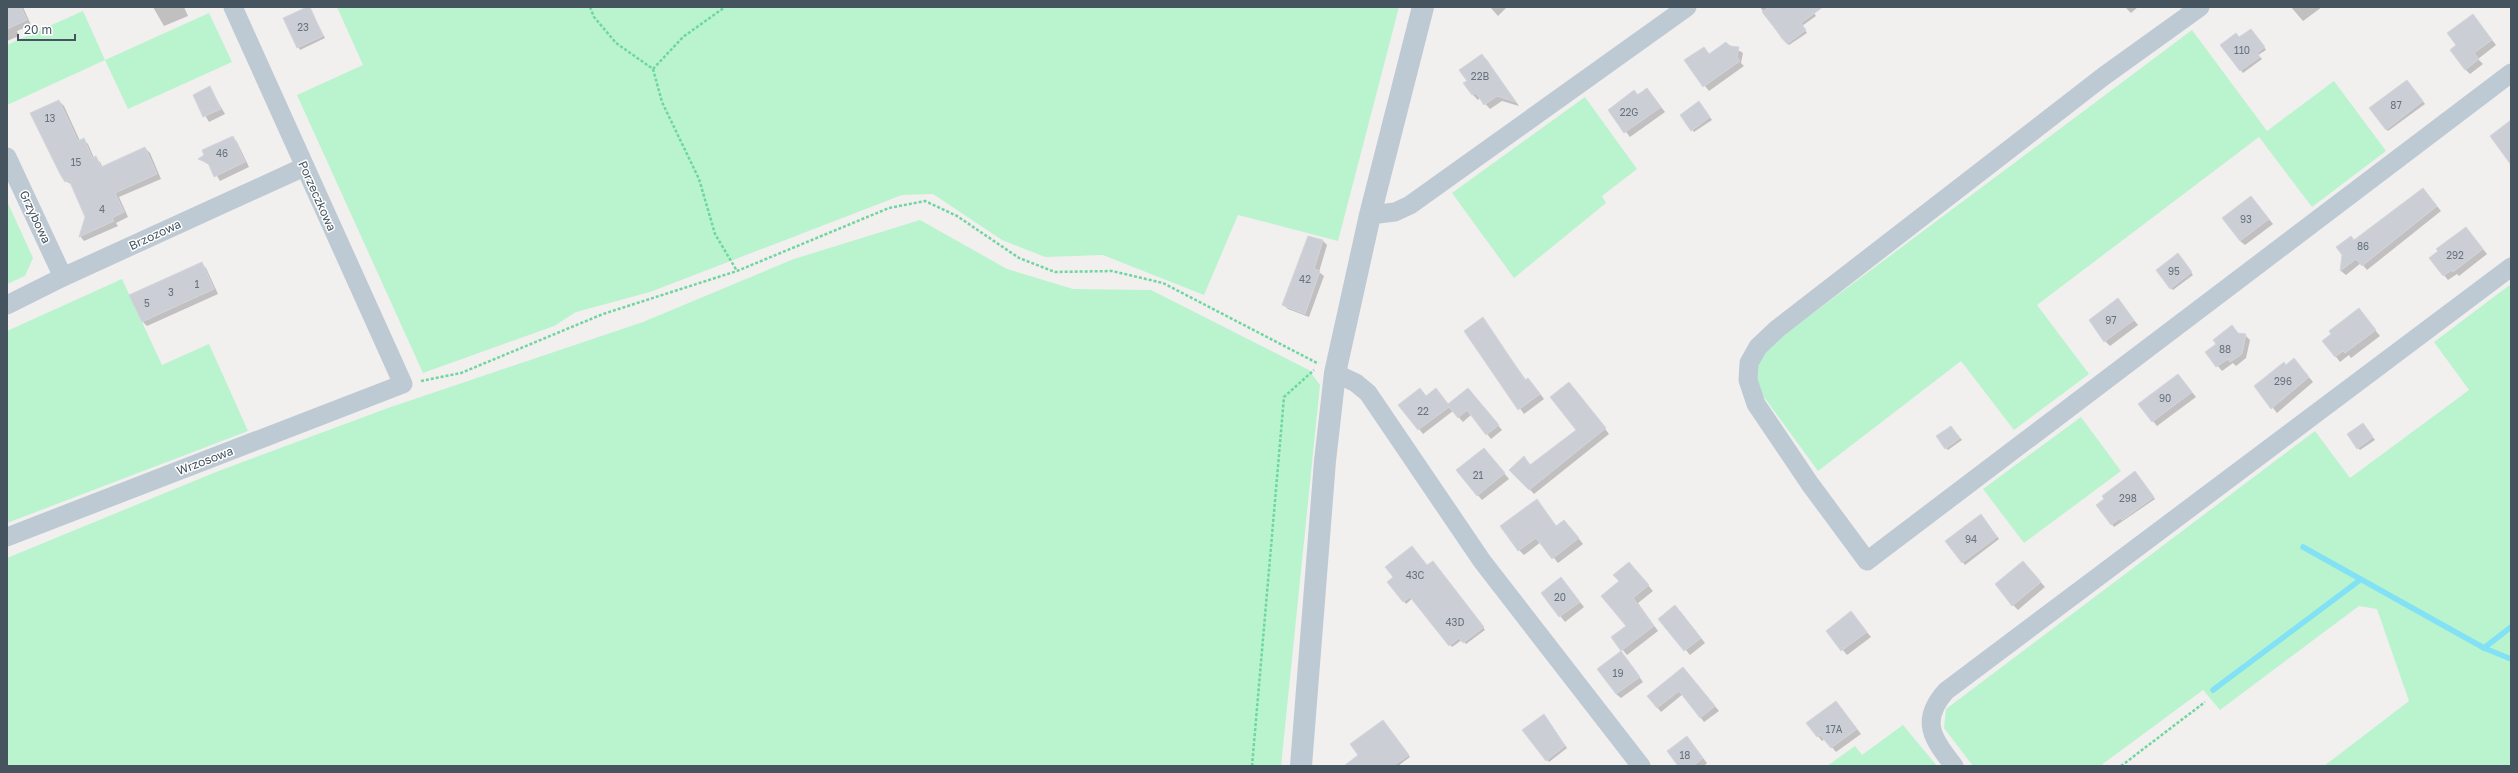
<svg xmlns="http://www.w3.org/2000/svg" width="2518" height="773" viewBox="0 0 2518 773" font-family="'Golos Text',sans-serif">
  <style>
    .green { fill: #b9f4ce }
    .shadow { fill: #0003 }
    .lines { fill: none; stroke-linecap: round; stroke-linejoin: round }
    .stream { stroke: #82e1f5; stroke-width: 5.5 }
    .building { fill: #cbced5; stroke: #d3d6dc }
    .path { stroke: #6ed69f; stroke-width: 2.5; stroke-dasharray: 3 2; stroke-linecap: butt }
    .minor { stroke: #becad3; stroke-width: 19 }
    .tertiary { stroke: #becad3; stroke-width: 22 }
    .labels { text-anchor: middle; stroke-width: 3; stroke-linejoin: round; paint-order: stroke }
    .number-label { font-size: 10px; fill: #66727c }
    .street-label { font-size: 12px; fill: #45545f; stroke: #fff }
  </style>
  <rect width="100%" height="100%" fill="#f2efef"/>
  <g class="green">
    <path d="M 337,7 L 1399,7 L 1338,241 L 1238,215 L 1204,295 L 1103,255 L 1045,257 L 1002,240 L 933,194 L 902,195 L 650,292 L 576,312 L 554,326 L 423,373 L 297,95 L 363,65 Z"/>
    <path d="M 83,11 L 105,60 L 209,13 L 232,62 L 128,109 L 105,60 L 7,105 L 7,45 Z"/>
    <path d="M 2192,30 L 2267,131 L 2334,81 L 2386,151 L 2312,207 L 2259,137 L 2037,305 L 2089,374 L 2014,430 L 1961,361 L 1818,471 L 1753,382 L 1760,353 Z"/>
    <path d="M 1585,97 L 1637,169 L 1602,196 L 1606,203 L 1514,278 L 1452,193 Z"/>
    <path d="M 7,201 L 33,258 L 25,276 L 7,284 Z"/>
    <path d="M 920,220 L 1007,269 L 1073,289 L 1151,290 L 1309,370 L 1320,385 L 1281,766 L 7,766 L 7,558 L 216,472 L 388,408 L 643,322 L 794,259 Z"/>
    <path d="M 122,279 L 162,365 L 209,344 L 248,431 L 7,523 L 7,331 Z"/>
    <path d="M 2511,284 L 2511,764 L 2508,766 L 2324,766 L 2409,701 L 2377,609 L 2359,606 L 2220,710 L 2203,690 L 2100,766 L 1973,766 L 1944,728 L 1946,709 L 2315,431 L 2350,478 L 2469,390 L 2434,342 Z"/>
    <path d="M 2081,417 L 2121,471 L 2024,543 L 1983,489 Z"/>
    <path d="M 1903,725 L 1937,766 L 1827,766 L 1855,746 L 1862,755 Z"/>
  </g>
  <g class="shadow">
    <path d="M 7,7 L 23,7 L 31,25 L 17,31 L 19,36 L 7,41 Z"/>
    <path d="M 153,7 L 184,7 L 188,16 L 164,26 Z"/>
    <path d="M 309,7 L 325,38 L 300,50 L 284,19 Z"/>
    <path d="M 1490,7 L 1507,7 L 1498,16 Z"/>
    <path d="M 1760,7 L 1810,7 L 1816,16 L 1802,26 L 1807,33 L 1789,45 L 1782,39 Z"/>
    <path d="M 2125,7 L 2138,7 L 2131,13 Z"/>
    <path d="M 2291,7 L 2322,7 L 2303,21 Z"/>
    <path d="M 2473,15 L 2496,45 L 2478,59 L 2483,64 L 2470,74 L 2465,69 L 2457,46 Z"/>
    <path d="M 2253,32 L 2266,50 L 2258,55 L 2262,59 L 2243,73 L 2222,45 Z"/>
    <path d="M 1726,43 L 1743,53 L 1741,63 L 1744,66 L 1709,91 L 1685,61 L 1704,48 L 1710,55 Z"/>
    <path d="M 1482,55 L 1487,60 L 1519,106 L 1502,101 L 1490,109 L 1480,98 L 1478,100 L 1473,95 L 1465,83 Z"/>
    <path d="M 2409,83 L 2425,104 L 2388,131 L 2386,129 Z"/>
    <path d="M 210,88 L 225,114 L 209,122 L 194,96 Z"/>
    <path d="M 1647,89 L 1665,112 L 1630,137 L 1609,110 Z"/>
    <path d="M 59,101 L 64,106 L 80,141 L 83,139 L 88,144 L 94,158 L 100,162 L 103,168 L 145,148 L 150,153 L 161,179 L 119,197 L 128,217 L 116,223 L 118,226 L 84,241 L 80,236 L 86,217 L 72,185 L 66,181 Z"/>
    <path d="M 1701,105 L 1712,120 L 1694,132 L 1681,115 Z"/>
    <path d="M 233,137 L 237,142 L 249,167 L 220,181 L 211,166 L 199,159 Z"/>
    <path d="M 2423,189 L 2441,211 L 2367,270 L 2361,263 L 2346,275 L 2341,271 L 2343,255 L 2354,241 Z"/>
    <path d="M 2251,197 L 2273,224 L 2245,245 L 2240,241 Z"/>
    <path d="M 2470,233 L 2487,254 L 2459,276 L 2457,274 L 2448,280 L 2430,258 Z"/>
    <path d="M 1308,237 L 1323,241 L 1327,245 L 1319,272 L 1324,276 L 1309,317 L 1288,309 L 1283,305 Z"/>
    <path d="M 2180,256 L 2193,275 L 2173,290 L 2171,288 Z"/>
    <path d="M 201,263 L 206,268 L 218,294 L 147,326 L 142,321 Z"/>
    <path d="M 2118,300 L 2138,325 L 2110,346 L 2105,341 Z"/>
    <path d="M 2359,310 L 2380,336 L 2351,358 L 2349,355 L 2340,362 L 2324,341 Z"/>
    <path d="M 1482,318 L 1526,380 L 1528,379 L 1533,384 L 1544,399 L 1524,414 L 1465,331 Z"/>
    <path d="M 2239,335 L 2245,335 L 2250,340 L 2246,358 L 2236,366 L 2233,363 L 2222,371 L 2206,352 Z"/>
    <path d="M 2294,359 L 2313,382 L 2277,413 L 2255,386 Z"/>
    <path d="M 2178,375 L 2196,397 L 2157,426 L 2153,421 Z"/>
    <path d="M 1574,388 L 1609,434 L 1534,494 L 1511,470 L 1524,458 L 1531,465 L 1577,430 Z"/>
    <path d="M 1468,389 L 1502,430 L 1491,439 L 1472,414 L 1463,422 L 1453,411 L 1423,434 L 1400,405 L 1420,390 L 1426,396 L 1440,394 L 1449,405 Z"/>
    <path d="M 2365,426 L 2375,440 L 2360,450 L 2358,448 Z"/>
    <path d="M 1951,427 L 1962,440 L 1948,450 L 1946,448 Z"/>
    <path d="M 1488,454 L 1509,479 L 1482,500 L 1457,471 Z"/>
    <path d="M 2137,475 L 2155,499 L 2114,527 L 2097,505 Z"/>
    <path d="M 1541,505 L 1557,527 L 1569,526 L 1583,544 L 1558,563 L 1541,542 L 1524,555 L 1519,550 Z"/>
    <path d="M 1983,517 L 1999,539 L 1965,565 L 1946,541 Z"/>
    <path d="M 2023,562 L 2045,587 L 2018,610 L 2013,605 Z"/>
    <path d="M 1435,564 L 1485,630 L 1466,644 L 1462,640 L 1452,647 L 1413,598 L 1406,604 L 1389,582 L 1394,577 Z"/>
    <path d="M 1633,568 L 1653,591 L 1638,603 L 1658,631 L 1627,655 L 1612,637 L 1627,626 L 1620,581 Z"/>
    <path d="M 1561,579 L 1584,607 L 1565,622 L 1542,593 Z"/>
    <path d="M 1680,611 L 1705,643 L 1690,655 L 1660,619 Z"/>
    <path d="M 1851,613 L 1871,637 L 1847,655 L 1827,631 Z"/>
    <path d="M 1625,657 L 1643,682 L 1621,698 L 1616,694 Z"/>
    <path d="M 1683,668 L 1719,711 L 1704,722 L 1683,694 L 1661,712 L 1648,696 Z"/>
    <path d="M 1840,707 L 1861,734 L 1836,752 L 1825,739 L 1822,741 L 1818,736 L 1808,723 Z"/>
    <path d="M 1546,717 L 1567,748 L 1549,762 L 1524,731 Z"/>
    <path d="M 1383,721 L 1410,757 L 1398,766 L 1353,766 Z"/>
    <path d="M 1687,738 L 1707,763 L 1704,766 L 1679,766 Z"/>
  </g>
  <g class="lines">
    <g class="stream">
      <path d="M 2303,547 L 2484,648 L 2511,659"/>
      <path d="M 2484,648 L 2511,627"/>
      <path d="M 2213,690 L 2360,580"/>
    </g>
  </g>
  <g class="building">
    <path d="M 7,7 L 21,7 L 27,20 L 7,29 Z"/>
    <path d="M 307,7 L 310,7 L 323,36 L 297,48 L 283,18 Z"/>
    <path d="M 1770,7 L 1823,7 L 1801,23 L 1806,30 L 1787,44 L 1762,12 Z"/>
    <path d="M 2473,14 L 2492,40 L 2474,53 L 2479,59 L 2465,70 L 2450,50 L 2456,45 L 2447,33 Z"/>
    <path d="M 2251,29 L 2265,47 L 2257,53 L 2260,57 L 2240,71 L 2220,45 L 2236,33 L 2239,37 Z"/>
    <path d="M 1726,42 L 1729,46 L 1739,47 L 1737,57 L 1740,61 L 1703,87 L 1684,60 L 1704,47 L 1709,54 Z"/>
    <path d="M 1482,54 L 1516,102 L 1497,96 L 1484,105 L 1476,93 L 1472,95 L 1463,83 L 1467,81 L 1459,70 Z"/>
    <path d="M 2407,80 L 2423,101 L 2386,130 L 2369,108 Z"/>
    <path d="M 210,86 L 221,109 L 203,117 L 193,95 Z"/>
    <path d="M 1647,88 L 1661,107 L 1624,133 L 1608,110 L 1634,90 L 1638,95 Z"/>
    <path d="M 59,100 L 78,141 L 84,138 L 92,158 L 96,156 L 101,167 L 145,147 L 157,174 L 115,193 L 124,212 L 112,218 L 114,221 L 79,237 L 85,217 L 69,180 L 65,182 L 60,174 L 30,113 Z"/>
    <path d="M 1699,101 L 1710,117 L 1691,131 L 1680,115 Z"/>
    <path d="M 2511,120 L 2511,165 L 2490,136 Z"/>
    <path d="M 233,136 L 245,162 L 214,177 L 208,163 L 198,159 L 204,155 L 202,150 Z"/>
    <path d="M 2423,188 L 2437,206 L 2362,266 L 2356,259 L 2340,271 L 2342,255 L 2336,247 L 2351,236 L 2354,240 Z"/>
    <path d="M 2251,196 L 2269,219 L 2240,241 L 2222,218 Z"/>
    <path d="M 2466,227 L 2483,249 L 2453,272 L 2452,270 L 2443,276 L 2429,258 L 2438,251 L 2436,249 Z"/>
    <path d="M 1308,236 L 1323,240 L 1314,269 L 1320,271 L 1305,314 L 1282,305 Z"/>
    <path d="M 2178,253 L 2192,272 L 2170,289 L 2156,270 Z"/>
    <path d="M 202,262 L 214,289 L 142,322 L 129,295 Z"/>
    <path d="M 2118,298 L 2134,320 L 2104,342 L 2089,320 Z"/>
    <path d="M 2359,308 L 2376,330 L 2345,353 L 2343,351 L 2335,357 L 2322,341 L 2331,334 L 2329,331 Z"/>
    <path d="M 1483,317 L 1525,380 L 1528,378 L 1540,394 L 1518,410 L 1464,331 Z"/>
    <path d="M 2232,325 L 2238,333 L 2246,334 L 2242,354 L 2230,362 L 2228,359 L 2216,367 L 2205,352 L 2216,344 L 2213,340 Z"/>
    <path d="M 2294,358 L 2309,377 L 2271,409 L 2254,386 L 2284,362 L 2286,365 Z"/>
    <path d="M 2178,374 L 2192,392 L 2152,422 L 2138,404 Z"/>
    <path d="M 1569,382 L 1606,428 L 1529,490 L 1509,470 L 1524,456 L 1530,465 L 1576,430 L 1550,397 Z"/>
    <path d="M 1420,388 L 1426,396 L 1436,388 L 1448,404 L 1468,388 L 1499,425 L 1486,435 L 1467,410 L 1458,418 L 1449,407 L 1418,430 L 1398,405 Z"/>
    <path d="M 2363,423 L 2373,437 L 2357,449 L 2347,434 Z"/>
    <path d="M 1951,426 L 1960,438 L 1945,449 L 1936,436 Z"/>
    <path d="M 1484,448 L 1505,473 L 1477,496 L 1456,470 Z"/>
    <path d="M 2135,471 L 2154,497 L 2122,520 L 2120,518 L 2111,525 L 2096,505 L 2104,499 L 2102,496 Z"/>
    <path d="M 1537,499 L 1556,526 L 1564,520 L 1579,538 L 1552,559 L 1536,538 L 1518,551 L 1500,526 Z"/>
    <path d="M 1981,514 L 1997,537 L 1962,563 L 1945,541 Z"/>
    <path d="M 1412,546 L 1427,565 L 1433,561 L 1484,627 L 1463,643 L 1459,638 L 1449,646 L 1410,597 L 1403,602 L 1387,582 L 1393,577 L 1385,567 Z"/>
    <path d="M 2023,561 L 2041,582 L 2012,606 L 1995,584 Z"/>
    <path d="M 1629,562 L 1649,585 L 1633,598 L 1654,626 L 1621,651 L 1611,637 L 1626,626 L 1601,596 L 1619,581 L 1613,575 Z"/>
    <path d="M 1561,577 L 1580,602 L 1559,617 L 1541,593 Z"/>
    <path d="M 1675,605 L 1701,638 L 1684,651 L 1658,619 Z"/>
    <path d="M 1851,611 L 1867,632 L 1841,651 L 1826,631 Z"/>
    <path d="M 1621,651 L 1640,677 L 1616,694 L 1597,669 Z"/>
    <path d="M 1683,667 L 1715,706 L 1700,718 L 1679,691 L 1657,708 L 1647,696 Z"/>
    <path d="M 1836,701 L 1857,729 L 1831,748 L 1820,735 L 1817,737 L 1806,723 Z"/>
    <path d="M 1544,714 L 1565,746 L 1546,761 L 1522,730 Z"/>
    <path d="M 1383,720 L 1409,755 L 1393,766 L 1344,766 L 1358,755 L 1350,744 Z"/>
    <path d="M 1687,736 L 1703,758 L 1693,766 L 1678,766 L 1667,751 Z"/>
  </g>
  <g class="lines">
    <g class="path">
      <path d="M 590,7 L 594,17 L 616,43 L 653,69 L 662,102 L 699,179 L 715,234 L 737,271"/>
      <path d="M 653,69 L 683,37 L 725,7"/>
      <path d="M 421,381 L 461,373 L 603,314 L 737,271 L 889,208 L 925,201 L 957,216 L 1019,258 L 1055,272 L 1112,271 L 1163,283 L 1317,363"/>
      <path d="M 1252,766 L 1284,397 L 1314,370"/>
      <path d="M 2121,766 L 2205,702"/>
    </g>
    <g class="minor">
      <path d="M 2200,7 L 2104,76 L 1777,329 L 1758,347 L 1749,363 L 1748,380 L 1756,404 L 1810,484 L 1867,561 L 2511,73"/>
      <path d="M 7,157 L 63,277"/>
      <path d="M 1370,215 L 1395,212 L 1410,205 L 1687,7"/>
      <path d="M 7,305 L 63,277 L 304,167"/>
      <path d="M 1335,373 L 1356,383 L 1368,393 L 1482,561 L 1641,766"/>
      <path d="M 7,537 L 403,384 L 233,7"/>
      <path d="M 1954,766 C 1933,739 1919,721 1946,691 L 2511,267"/>
    </g>
    <path class="tertiary" d="M 1301,766 L 1325,461 L 1335,373 L 1370,215 L 1423,7"/>
  </g>
  <g class="labels">
    <g class="number-label">
      <text x="303" y="31">23</text>
      <text x="2242" y="54">110</text>
      <text x="1480" y="80">22B</text>
      <text x="2396" y="109">87</text>
      <text x="1629" y="116">22G</text>
      <text x="50" y="122">13</text>
      <text x="222" y="157">46</text>
      <text x="76" y="166">15</text>
      <text x="102" y="213">4</text>
      <text x="2246" y="223">93</text>
      <text x="2363" y="250">86</text>
      <text x="2455" y="259">292</text>
      <text x="2174" y="275">95</text>
      <text x="1305" y="283">42</text>
      <text x="197" y="288">1</text>
      <text x="171" y="296">3</text>
      <text x="147" y="307">5</text>
      <text x="2111" y="324">97</text>
      <text x="2225" y="353">88</text>
      <text x="2283" y="385">296</text>
      <text x="2165" y="402">90</text>
      <text x="1423" y="415">22</text>
      <text x="1478" y="479">21</text>
      <text x="2128" y="502">298</text>
      <text x="1971" y="543">94</text>
      <text x="1415" y="579">43C</text>
      <text x="1560" y="601">20</text>
      <text x="1455" y="626">43D</text>
      <text x="1618" y="677">19</text>
      <text x="1834" y="733">17A</text>
      <text x="1685" y="759">18</text>
    </g>
    <g class="street-label">
      <text transform="translate(317 196) rotate(66)" y="4">Porzeczkowa</text>
      <text transform="translate(35 217) rotate(65)" y="4">Grzybowa</text>
      <text transform="translate(155 235) rotate(-25)" y="4">Brzozowa</text>
      <text transform="translate(205 461) rotate(-21)" y="4">Wrzosowa</text>
    </g>
  </g>
  <rect width="2518" height="773" fill="none" stroke="#45545f" stroke-width="16"/>
  <path d="M18 34v6h57v-6" fill="none" stroke="#45545f" stroke-width="2"/>
  <text x="24" y="34" font-size="12" fill="#45545f" stroke="#ffffff" stroke-width="3" paint-order="stroke">20 m</text>
</svg>
